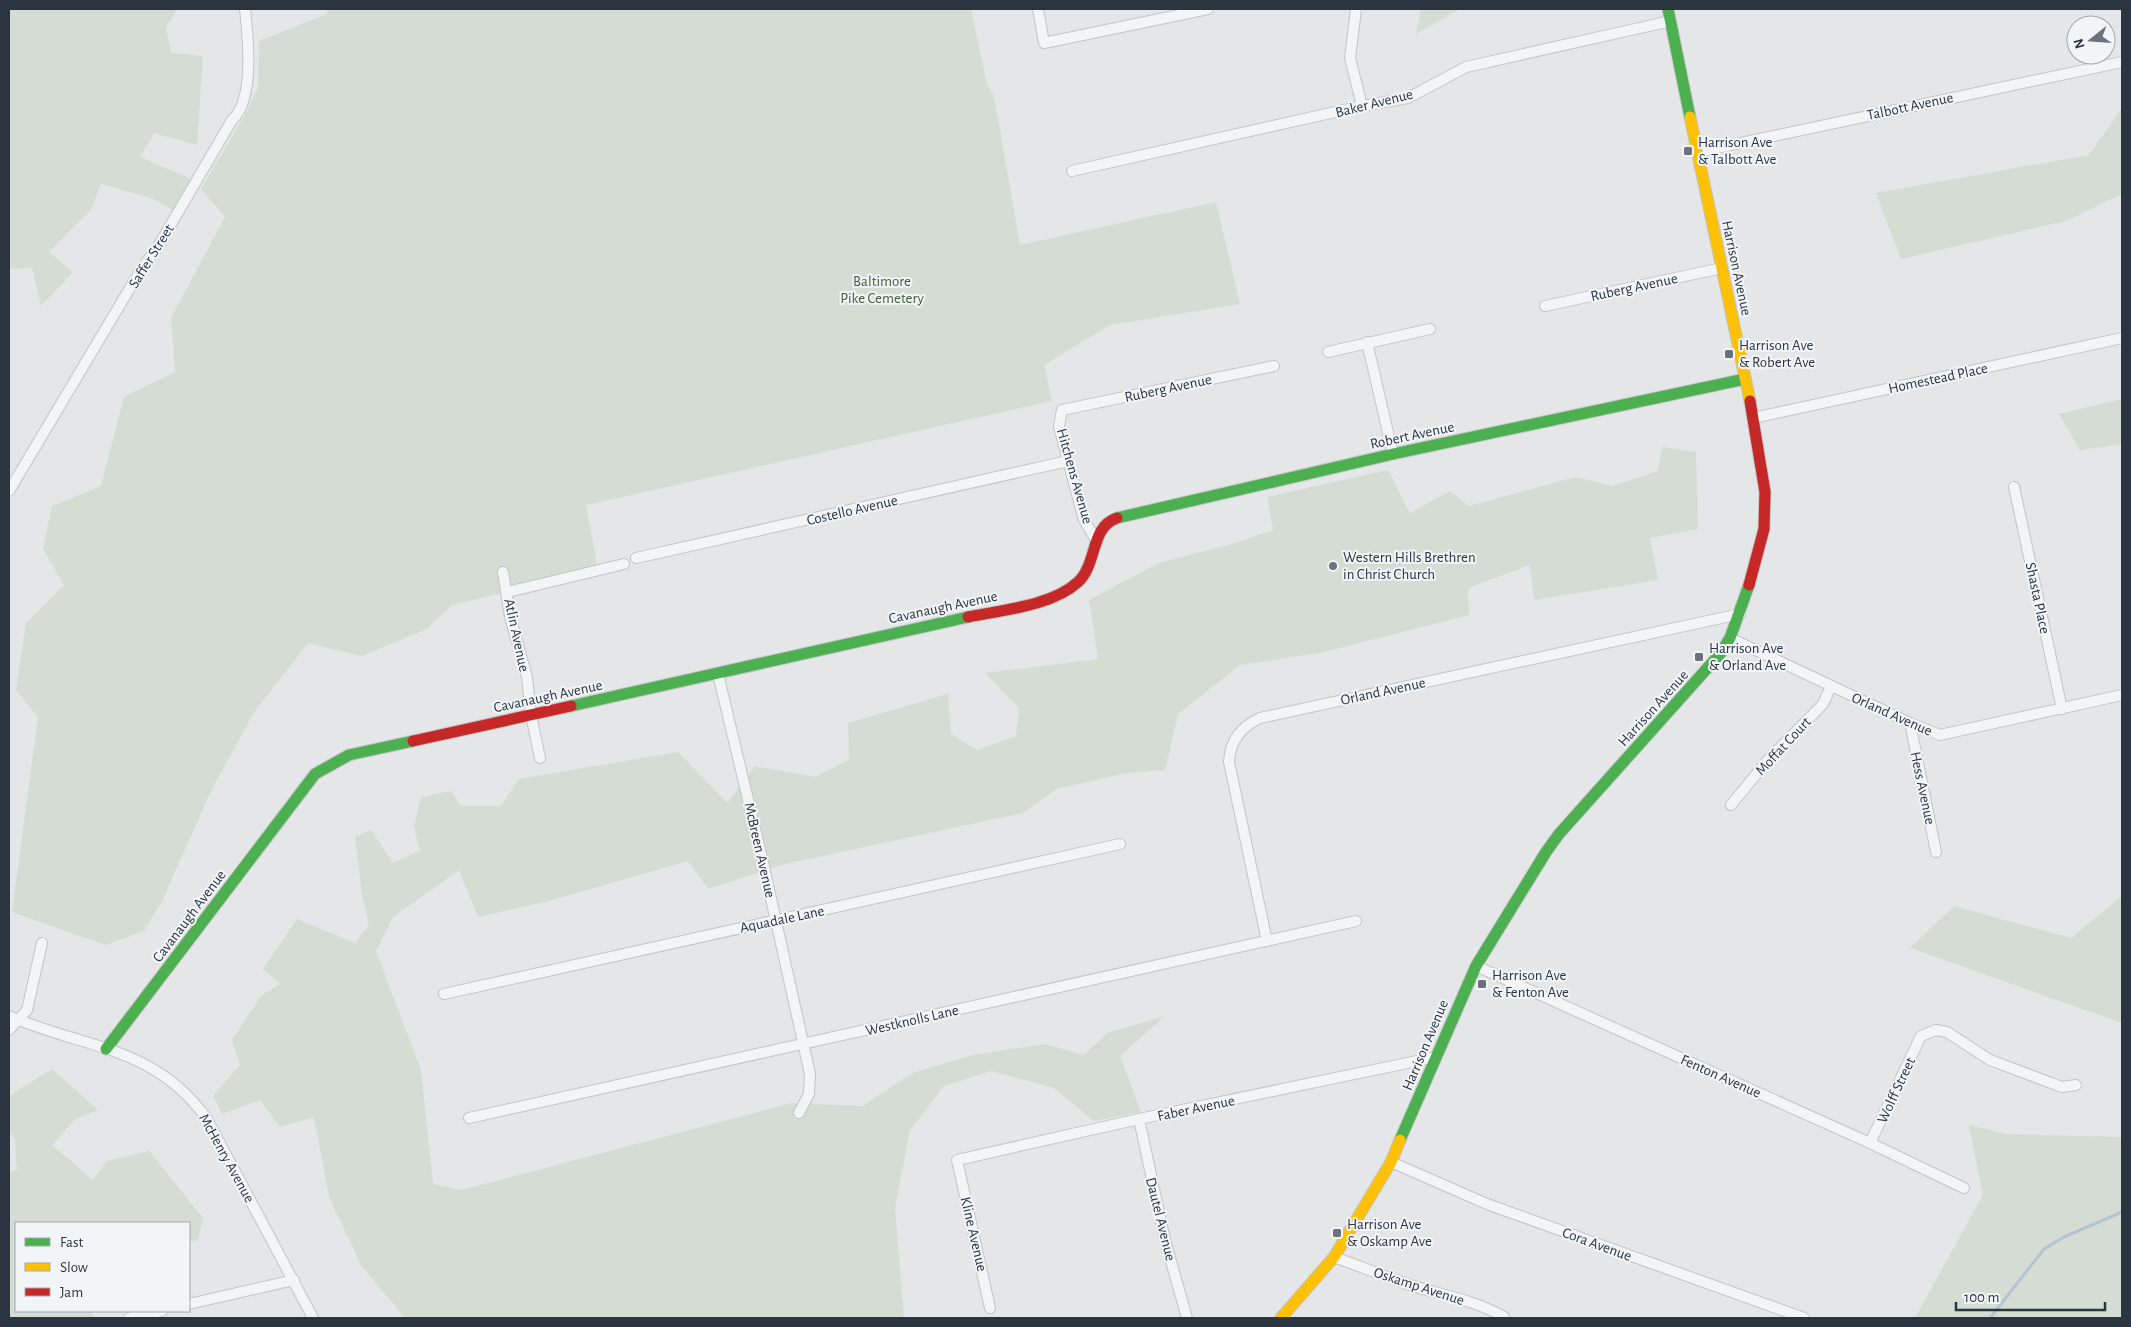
<svg xmlns="http://www.w3.org/2000/svg" width="2131" height="1327" viewBox="0 0 2131 1327" font-family="'Alegreya Sans',sans-serif">
  <style>
    .green { fill: #d5dcd4 }
    .lines { fill: none; stroke-linecap: round; stroke-linejoin: round }
    .stream { stroke: #b4c4d2; stroke-width: 3 }
    .street-casing { stroke: #c2c4c6; stroke-width: 12 }
    .fast-casing { stroke: #c2c4c6; stroke-width: 13 }
    .slow-casing { stroke: #c2c4c6; stroke-width: 13 }
    .jam-casing { stroke: #c2c4c6; stroke-width: 13 }
    .street { stroke: #f3f4f5; stroke-width: 10 }
    .fast { stroke: #4caf50; stroke-width: 11 }
    .slow { stroke: #ffc107; stroke-width: 11 }
    .jam { stroke: #c62828; stroke-width: 11 }
    .poi-dot { fill: #6c727b; stroke: #f2f5f7; stroke-width: 2 }
    .labels { text-anchor: middle; stroke-width: 4; stroke-linejoin: round; paint-order: stroke }
    .street-label { font-size: 15px; fill: #2b3441; stroke: #f2f5f7 }
    .poi-label { font-size: 15px; fill: #2b3441; stroke: #f2f5f7; text-anchor: start }
    .park-label { font-size: 15px; fill: #425c39; stroke: #f2f5f7 }
  </style>
  <rect width="100%" height="100%" fill="#e4e6e8"/>
  <g class="green">
    <path d="M 9,9 L 177,9 L 166,27 L 171,53 L 203,56 L 197,145 L 154,133 L 140,157 L 187,177 L 195,184 L 178,213 L 154,199 L 101,184 L 91,209 L 49,252 L 73,272 L 41,306 L 32,268 L 9,269 Z"/>
    <path d="M 327,9 L 971,9 L 987,85 L 994,96 L 1020,245 L 1216,202 L 1240,304 L 1110,325 L 1044,365 L 1052,401 L 586,505 L 598,570 L 452,605 L 427,629 L 362,656 L 308,643 L 254,712 L 211,791 L 162,901 L 144,931 L 105,945 L 12,912 L 38,717 L 16,690 L 26,623 L 64,585 L 43,549 L 52,506 L 101,486 L 124,397 L 175,372 L 171,318 L 225,217 L 201,189 L 246,113 L 258,88 L 259,41 L 327,14 Z"/>
    <path d="M 1421,9 L 1460,9 L 1416,34 Z"/>
    <path d="M 2122,108 L 2122,194 L 2066,221 L 1901,259 L 1876,193 L 2089,155 Z"/>
    <path d="M 2122,399 L 2122,444 L 2080,450 L 2059,414 Z"/>
    <path d="M 1662,447 L 1696,452 L 1698,529 L 1650,538 L 1658,580 L 1534,600 L 1530,565 L 1468,588 L 1469,615 L 1319,653 L 1240,665 L 1178,714 L 1165,770 L 1126,773 L 1056,789 L 1023,813 L 785,864 L 708,889 L 688,861 L 545,902 L 478,917 L 459,870 L 393,917 L 376,951 L 421,1070 L 433,1184 L 462,1190 L 792,1103 L 863,1106 L 912,1073 L 973,1055 L 1044,1044 L 1084,1055 L 1107,1033 L 1165,1016 L 1120,1056 L 1141,1112 L 1094,1121 L 1054,1088 L 991,1071 L 944,1086 L 910,1130 L 895,1208 L 904,1318 L 405,1318 L 361,1265 L 329,1197 L 314,1117 L 280,1127 L 260,1100 L 222,1114 L 213,1096 L 240,1065 L 232,1040 L 262,995 L 280,984 L 263,969 L 297,919 L 355,943 L 369,925 L 362,894 L 355,837 L 371,830 L 393,863 L 420,851 L 414,827 L 421,797 L 451,791 L 461,806 L 501,806 L 519,779 L 678,752 L 727,803 L 755,766 L 815,777 L 849,760 L 848,723 L 948,694 L 951,734 L 977,750 L 1016,736 L 1019,708 L 985,673 L 1098,659 L 1089,600 L 1159,563 L 1235,543 L 1273,530 L 1267,497 L 1388,470 L 1410,513 L 1450,491 L 1469,506 L 1576,477 L 1612,486 L 1658,471 Z"/>
    <path d="M 2122,896 L 2122,1023 L 1910,948 L 1954,906 L 2071,938 Z"/>
    <path d="M 52,1069 L 98,1110 L 75,1119 L 52,1145 L 93,1180 L 107,1161 L 149,1151 L 203,1218 L 198,1240 L 189,1242 L 189,1223 L 16,1223 L 16,1311 L 93,1311 L 93,1318 L 9,1318 L 9,1172 L 17,1170 L 15,1140 L 9,1130 L 9,1096 Z"/>
    <path d="M 1969,1125 L 2006,1134 L 2122,1137 L 2122,1318 L 1915,1318 L 1983,1195 Z"/>
  </g>
  <g class="lines">
    <path class="stream" d="M 1990,1318 L 2044,1249 L 2064,1237 L 2122,1212"/>
    <defs>
      <g id="street">
        <path d="M 1038,9 L 1044,43 L 1208,9"/>
        <path d="M 1356,9 L 1350,58 L 1362,106"/>
        <path d="M 1698,152 L 2122,62"/>
        <path d="M 1072,171 L 1362,106 L 1408,98 L 1466,67 L 1671,21"/>
        <path d="M 1545,306 L 1722,268"/>
        <path d="M 1367,342 L 1393,454"/>
        <path d="M 1328,352 L 1430,329"/>
        <path d="M 1753,418 L 2122,338"/>
        <path d="M 2014,487 L 2062,709"/>
        <path d="M 9,491 L 139,273 L 160,243 L 232,120 C 255,100 248,37 245,9"/>
        <path d="M 1096,540 L 1084,520 L 1068,461 L 1059,426 L 1062,410 L 1274,366"/>
        <path d="M 636,558 L 1068,461"/>
        <path d="M 503,572 L 510,617 L 527,677 L 531,715 L 540,758"/>
        <path d="M 508,592 L 624,564"/>
        <path d="M 1730,638 L 1910,723 L 1940,735 L 2122,695"/>
        <path d="M 718,674 L 762,858 L 810,1074 L 809,1094 L 799,1113"/>
        <path d="M 1910,723 L 1936,852"/>
        <path d="M 1731,805 L 1768,760 L 1823,704 L 1831,686"/>
        <path d="M 1267,941 L 1229,762 C 1230,741 1240,727 1260,718 L 1740,614"/>
        <path d="M 1476,966 L 1870,1143 L 1964,1188"/>
        <path d="M 444,994 L 1120,844"/>
        <path d="M 9,1016 C 85,1049 154,1045 207,1119 L 313,1318"/>
        <path d="M 9,1030 L 27,1010 L 42,943"/>
        <path d="M 469,1118 L 1356,921"/>
        <path d="M 1139,1119 L 1165,1240 L 1187,1318"/>
        <path d="M 1870,1143 L 1921,1036 L 1936,1030 L 1947,1032 L 1990,1060 L 2062,1087 L 2076,1085"/>
        <path d="M 1391,1162 L 1487,1204 L 1804,1318"/>
        <path d="M 1334,1257 C 1359,1266 1384,1276 1410,1285 C 1441,1295 1475,1300 1504,1317"/>
        <path d="M 189,1304 L 294,1280"/>
        <path d="M 990,1308 L 957,1160 L 1139,1119 L 1436,1057"/>
        <path d="M 129,1318 L 162,1311"/>
      </g>
      <g id="fast">
        <path d="M 1668,9 L 1690,117"/>
        <path d="M 1117,518 L 1393,454 L 1745,379"/>
        <path d="M 571,706 L 968,617"/>
        <path d="M 106,1049 L 315,774 L 349,755 L 413,741"/>
        <path d="M 1400,1140 L 1476,966 L 1546,852 L 1559,834 L 1720,654 L 1730,638 L 1749,585"/>
      </g>
      <g id="slow">
        <path d="M 1690,117 L 1750,401"/>
        <path d="M 1281,1318 L 1334,1257 L 1391,1162 L 1400,1140"/>
      </g>
      <g id="jam">
        <path d="M 1749,585 L 1764,529 L 1765,492 L 1750,401"/>
        <path d="M 968,617 C 1002,610 1052,606 1078,582 C 1098,563 1090,527 1117,518"/>
        <path d="M 413,741 L 571,706"/>
      </g>
    </defs>
    <use href="#street" class="street-casing"/>
    <use href="#fast" class="fast-casing"/>
    <use href="#slow" class="slow-casing"/>
    <use href="#jam" class="jam-casing"/>
    <use href="#street" class="street"/>
    <use href="#fast" class="fast"/>
    <use href="#slow" class="slow"/>
    <use href="#jam" class="jam"/>
  </g>
  <g class="poi-dot">
    <rect x="1683" y="146" width="10" height="10" rx="2.5"/>
    <rect x="1724" y="349" width="10" height="10" rx="2.5"/>
    <circle cx="1333" cy="566" r="5"/>
    <rect x="1694" y="652" width="10" height="10" rx="2.5"/>
    <rect x="1477" y="979" width="10" height="10" rx="2.5"/>
    <rect x="1332" y="1228" width="10" height="10" rx="2.5"/>
  </g>
  <g class="labels">
    <g class="street-label">
      <text transform="translate(1374 103) rotate(-14)" y="5">Baker Avenue</text>
      <text transform="translate(1910 106) rotate(-12)" y="5">Talbott Avenue</text>
      <text transform="translate(151 256) rotate(-58)" y="5">Saffer Street</text>
      <text transform="translate(1737 268) rotate(78)" y="5">Harrison Avenue</text>
      <text transform="translate(1634 287) rotate(-12)" y="5">Ruberg Avenue</text>
      <text transform="translate(1938 378) rotate(-12)" y="5">Homestead Place</text>
      <text transform="translate(1168 388) rotate(-12)" y="5">Ruberg Avenue</text>
      <text transform="translate(1412 435) rotate(-12)" y="5">Robert Avenue</text>
      <text transform="translate(1075 476) rotate(74)" y="5">Hitchens Avenue</text>
      <text transform="translate(852 510) rotate(-13)" y="5">Costello Avenue</text>
      <text transform="translate(2038 598) rotate(78)" y="5">Shasta Place</text>
      <text transform="translate(943 607) rotate(-12)" y="5">Cavanaugh Avenue</text>
      <text transform="translate(517 635) rotate(78)" y="5">Atlin Avenue</text>
      <text transform="translate(1383 691) rotate(-12)" y="5">Orland Avenue</text>
      <text transform="translate(548 696) rotate(-12)" y="5">Cavanaugh Avenue</text>
      <text transform="translate(1653 708) rotate(-48)" y="5">Harrison Avenue</text>
      <text transform="translate(1892 714) rotate(24)" y="5">Orland Avenue</text>
      <text transform="translate(1783 746) rotate(-47)" y="5">Moffat Court</text>
      <text transform="translate(1923 788) rotate(78)" y="5">Hess Avenue</text>
      <text transform="translate(760 850) rotate(77)" y="5">McBreen Avenue</text>
      <text transform="translate(189 916) rotate(-53)" y="5">Cavanaugh Avenue</text>
      <text transform="translate(782 919) rotate(-12)" y="5">Aquadale Lane</text>
      <text transform="translate(912 1020) rotate(-13)" y="5">Westknolls Lane</text>
      <text transform="translate(1425 1045) rotate(-67)" y="5">Harrison Avenue</text>
      <text transform="translate(1721 1076) rotate(24)" y="5">Fenton Avenue</text>
      <text transform="translate(1896 1090) rotate(-65)" y="5">Wolff Street</text>
      <text transform="translate(1196 1108) rotate(-12)" y="5">Faber Avenue</text>
      <text transform="translate(227 1158) rotate(61)" y="5">McHenry Avenue</text>
      <text transform="translate(1161 1219) rotate(76)" y="5">Dautel Avenue</text>
      <text transform="translate(974 1234) rotate(77)" y="5">Kline Avenue</text>
      <text transform="translate(1597 1244) rotate(20)" y="5">Cora Avenue</text>
      <text transform="translate(1419 1286) rotate(18)" y="5">Oskamp Avenue</text>
    </g>
    <g class="poi-label">
      <text x="1698" y="147">Harrison Ave<tspan x="1698" dy="17">&amp; Talbott Ave</tspan></text>
      <text x="1739" y="350">Harrison Ave<tspan x="1739" dy="17">&amp; Robert Ave</tspan></text>
      <text x="1343" y="562">Western Hills Brethren<tspan x="1343" dy="17">in Christ Church</tspan></text>
      <text x="1709" y="653">Harrison Ave<tspan x="1709" dy="17">&amp; Orland Ave</tspan></text>
      <text x="1492" y="980">Harrison Ave<tspan x="1492" dy="17">&amp; Fenton Ave</tspan></text>
      <text x="1347" y="1229">Harrison Ave<tspan x="1347" dy="17">&amp; Oskamp Ave</tspan></text>
    </g>
    <g class="park-label">
      <text x="882" y="286">Baltimore<tspan x="882" dy="17">Pike Cemetery</tspan></text>
    </g>
  </g>
  <rect width="2131" height="1327" fill="none" stroke="#2b3441" stroke-width="20"/>
  <rect x="15" y="1222" width="175" height="90" fill="#f2f5f7" stroke="#a2a8ae"/>
  <rect x="25" y="1238" width="25" height="8" fill="#4caf50" stroke="#a2a8ae"/>
  <text x="60" y="1247" font-size="15" fill="#2b3441">Fast</text>
  <rect x="25" y="1263" width="25" height="8" fill="#ffc107" stroke="#a2a8ae"/>
  <text x="60" y="1272" font-size="15" fill="#2b3441">Slow</text>
  <rect x="25" y="1288" width="25" height="8" fill="#c62828" stroke="#a2a8ae"/>
  <text x="60" y="1297" font-size="15" fill="#2b3441">Jam</text>
  <g transform="translate(2091 40) rotate(253)"><circle r="24" fill="#f2f5f7" stroke="#a2a8ae"/>
  <path d="M0-4L9 19L0 12L-9 19Z" fill="#6c727b"/>
  <text y="-8" font-size="14" font-weight="bold" text-anchor="middle" fill="#2b3441">N</text>
  </g>
  <path d="M1956 1302v8h149v-8" fill="none" stroke="#2b3441" stroke-width="2.5"/>
  <text x="1964" y="1302" font-size="15" fill="#2b3441" stroke="#f2f5f7" stroke-width="4" paint-order="stroke">100 m</text>
</svg>
